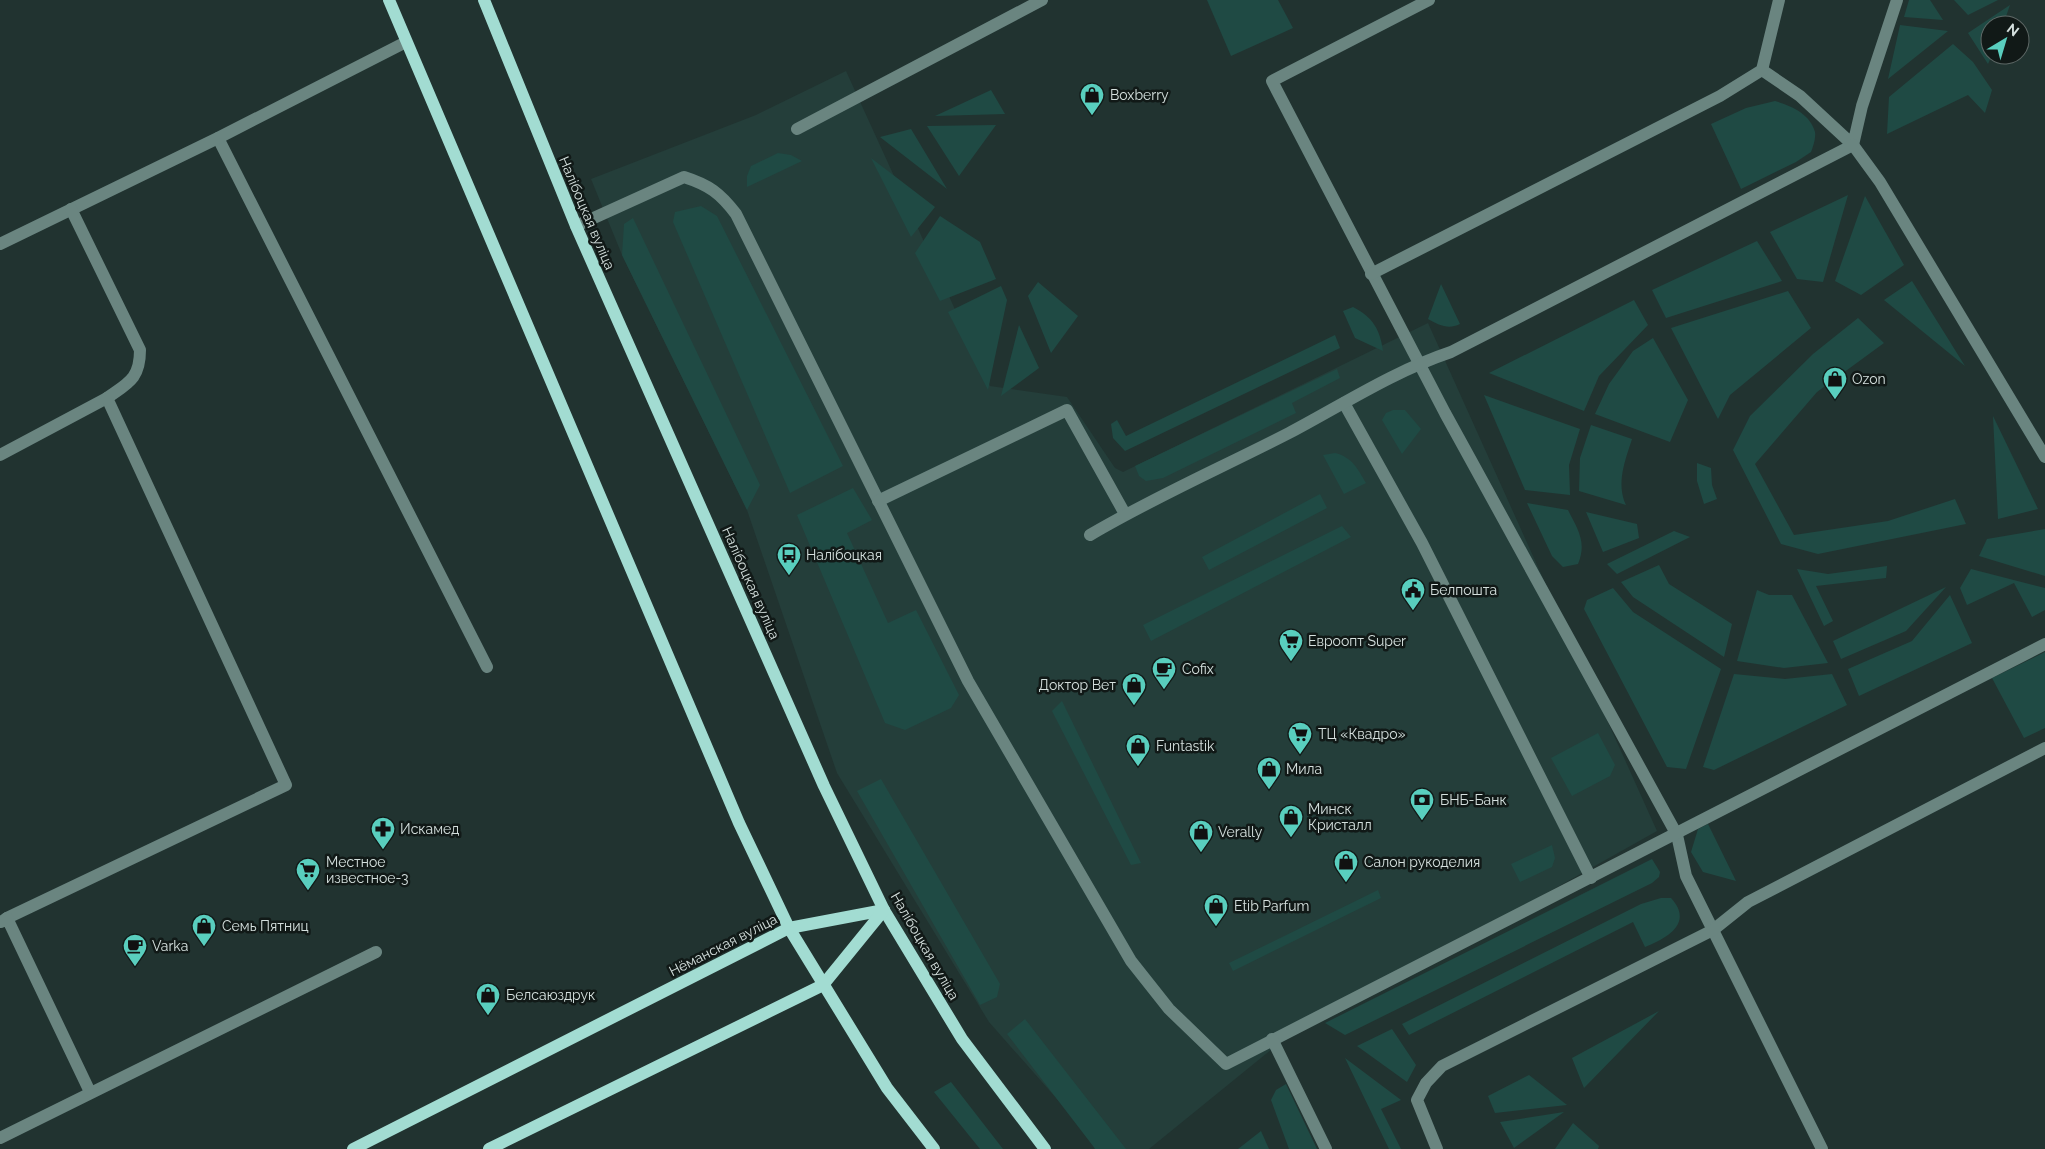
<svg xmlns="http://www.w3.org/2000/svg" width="2045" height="1149" viewBox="0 0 2045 1149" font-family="Raleway,sans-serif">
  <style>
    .built { fill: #243e3a }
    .green { fill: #1f4a44 }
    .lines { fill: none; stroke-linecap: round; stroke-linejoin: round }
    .minor { stroke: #6a8580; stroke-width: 12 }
    .major { stroke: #a2dcd2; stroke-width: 12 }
    .labels { text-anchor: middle; stroke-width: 5; stroke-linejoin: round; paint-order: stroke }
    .poi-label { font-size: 14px; fill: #d5e0de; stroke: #111917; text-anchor: start }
    .street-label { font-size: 14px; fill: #d5e0de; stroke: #111917 }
  </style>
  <rect width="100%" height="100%" fill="#213330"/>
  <path class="built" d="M 846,71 L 990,386 L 1067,397 L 1115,468 L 1123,472 L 1428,323 L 1657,831 L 1278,1044 L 1149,1149 L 1101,1149 L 989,1022 L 837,773 L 747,510 L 622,255 L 591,179 L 756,115 Z"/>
  <g class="green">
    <path d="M 1207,0 L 1278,0 L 1293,28 L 1231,56 Z"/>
    <path d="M 1909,0 L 1930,0 L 1943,20 L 1904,17 Z"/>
    <path d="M 1954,0 L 1998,0 L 1968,15 Z"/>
    <path d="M 2010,5 L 2003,25 L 1990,25 L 1992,55 L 1988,64 L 1968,33 Z"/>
    <path d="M 1900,25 L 1948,31 L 1888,79 Z"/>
    <path d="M 1953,44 L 1973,62 L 1992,90 L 1985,113 L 1968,95 L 1887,134 L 1889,97 Z"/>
    <path d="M 991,90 L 1005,114 L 935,116 Z"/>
    <path d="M 1775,101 C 1792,106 1810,114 1815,132 C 1816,138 1813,147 1811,152 L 1796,162 L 1741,189 L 1711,124 L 1746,108 Z"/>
    <path d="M 996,125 L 959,176 L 927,126 Z"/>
    <path d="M 911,129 L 947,189 L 880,137 Z"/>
    <path d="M 778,153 L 791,155 L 802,161 L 747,187 L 747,176 L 751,166 Z"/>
    <path d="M 871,158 L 935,207 L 911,237 Z"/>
    <path d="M 1848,195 L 1823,282 L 1797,279 L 1770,232 Z"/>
    <path d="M 1865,196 L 1904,265 L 1861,295 L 1835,281 Z"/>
    <path d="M 701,206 L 717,216 L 843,466 L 790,493 L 673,222 L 675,212 Z"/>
    <path d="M 940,216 L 980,242 L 996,279 L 940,301 L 915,253 Z"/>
    <path d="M 633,218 L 760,485 L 747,510 L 622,255 L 624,224 Z"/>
    <path d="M 1757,241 L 1782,281 L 1666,318 L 1652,290 Z"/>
    <path d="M 1912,281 L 1965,366 L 1884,300 Z"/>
    <path d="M 1038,282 L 1078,316 L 1051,353 L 1028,296 Z"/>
    <path d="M 1441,284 L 1460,324 C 1448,330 1439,325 1428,319 Z"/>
    <path d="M 1001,286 L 1007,300 L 988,390 L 948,312 Z"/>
    <path d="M 1788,291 L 1811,328 L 1730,395 L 1718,419 L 1671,328 Z"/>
    <path d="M 1634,300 L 1648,325 L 1599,376 L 1584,411 L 1489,373 Z"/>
    <path d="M 1353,307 C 1373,317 1380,330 1383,351 L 1355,338 L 1343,311 Z"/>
    <path d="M 1858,318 L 1884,343 L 1817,392 L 1755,464 L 1794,535 L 1888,521 L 1955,499 L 1966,524 L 1818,554 L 1781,544 L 1733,450 L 1750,416 L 1813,354 Z"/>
    <path d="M 1019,325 L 1039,368 L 1001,396 Z"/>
    <path d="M 1335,335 L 1340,348 L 1125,451 L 1113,438 L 1111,424 L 1117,420 L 1126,436 Z"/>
    <path d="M 1653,338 L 1688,400 L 1670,442 L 1595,414 L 1609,384 L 1633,351 Z"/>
    <path d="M 1337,369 L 1340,378 L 1292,403 L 1296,413 L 1163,478 L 1146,481 L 1139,476 L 1135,466 Z"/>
    <path d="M 1484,395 L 1580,429 L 1569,465 L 1570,495 L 1525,490 Z"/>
    <path d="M 1393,410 L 1405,410 L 1421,429 L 1402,454 L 1382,420 L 1386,413 Z"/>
    <path d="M 1993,416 L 2038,509 L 1998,519 Z"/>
    <path d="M 1591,425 L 1632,439 C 1625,461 1616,483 1626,505 L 1579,491 L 1580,458 Z"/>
    <path d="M 1335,453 C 1352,457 1358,469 1366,483 L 1344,494 L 1323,455 Z"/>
    <path d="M 1697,463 L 1711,468 L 1712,485 L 1717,499 L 1704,504 L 1697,481 Z"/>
    <path d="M 853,488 L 872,520 L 847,533 L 888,623 L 916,610 L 959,695 L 951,708 L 905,730 L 885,723 L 797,515 Z"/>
    <path d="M 1320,494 L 1327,508 L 1209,570 L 1202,557 Z"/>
    <path d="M 1527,503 L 1568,510 C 1578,530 1587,542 1578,564 L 1563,567 L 1552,556 Z"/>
    <path d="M 1586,512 L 1637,524 L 1639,538 L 1603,552 Z"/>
    <path d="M 1342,526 L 1351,537 L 1151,641 L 1143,625 Z"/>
    <path d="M 2045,529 L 2045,576 L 1979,556 L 1987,539 Z"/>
    <path d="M 1674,531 L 1690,537 L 1617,574 L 1607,564 Z"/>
    <path d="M 1659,565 L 1669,584 L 1732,624 L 1724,657 L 1633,597 L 1621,582 Z"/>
    <path d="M 1887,566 L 1886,578 L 1816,586 L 1833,621 L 1824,626 L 1797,569 L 1828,574 Z"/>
    <path d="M 1971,569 L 2045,588 L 2045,610 L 2032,617 L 2014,583 L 1967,605 L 1960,588 Z"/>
    <path d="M 1946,587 L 1906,631 L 1841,659 L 1833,641 Z"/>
    <path d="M 1613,588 L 1633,612 L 1721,669 L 1686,769 L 1667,767 L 1584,609 L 1587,600 Z"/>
    <path d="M 1757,590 L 1769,595 L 1792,595 L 1828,663 L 1784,668 L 1737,661 Z"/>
    <path d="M 1950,595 L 1972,643 L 1859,696 L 1848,669 L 1912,641 Z"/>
    <path d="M 2045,652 L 2045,728 L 2024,738 L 1992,678 Z"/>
    <path d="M 1734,674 L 1785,679 L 1832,674 L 1847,705 L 1714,770 L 1703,767 Z"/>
    <path d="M 1062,701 L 1141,863 L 1131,865 L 1052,711 Z"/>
    <path d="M 1598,733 L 1615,765 L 1610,776 L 1572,796 L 1551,758 Z"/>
    <path d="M 881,779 L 1000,984 L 997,997 L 980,1005 L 857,791 Z"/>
    <path d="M 1708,824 L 1736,881 L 1703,872 L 1691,852 L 1698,829 Z"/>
    <path d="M 1552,845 L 1555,858 L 1552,867 L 1520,882 L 1511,864 Z"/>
    <path d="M 1652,859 L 1660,872 L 1659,877 L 1652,883 L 1345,1035 L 1325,1023 Z"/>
    <path d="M 1378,890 L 1381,898 L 1233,971 L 1229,963 Z"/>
    <path d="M 1661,898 L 1671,898 C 1694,923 1667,938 1645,947 L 1633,922 L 1409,1035 L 1402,1024 L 1641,904 Z"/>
    <path d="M 1659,1011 L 1584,1088 L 1572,1058 Z"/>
    <path d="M 1025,1019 L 1126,1149 L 1095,1149 L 1093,1146 L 1007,1034 Z"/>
    <path d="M 1392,1029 L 1416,1065 L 1407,1082 L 1357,1046 Z"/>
    <path d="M 1345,1058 L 1401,1100 L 1381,1109 L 1401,1149 L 1389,1149 Z"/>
    <path d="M 1529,1075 L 1567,1105 L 1495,1113 L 1488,1096 Z"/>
    <path d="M 951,1082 L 1003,1149 L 980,1149 L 934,1092 Z"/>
    <path d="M 1286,1084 L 1317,1149 L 1289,1149 L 1271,1100 L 1276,1090 Z"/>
    <path d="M 1564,1112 L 1514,1148 L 1500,1122 Z"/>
    <path d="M 1573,1123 L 1599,1146 L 1598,1149 L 1555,1149 Z"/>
    <path d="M 1261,1131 L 1269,1149 L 1238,1149 Z"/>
  </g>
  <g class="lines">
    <g class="minor">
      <path d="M 1429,0 L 1272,81 L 1445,413 L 1677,835 L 1686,876 L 1822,1149"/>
      <path d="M 1762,70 L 1800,96 L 1853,145 L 1862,106 L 1897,0"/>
      <path d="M 797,129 L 1042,0"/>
      <path d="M 218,138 L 487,667"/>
      <path d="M 576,226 L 684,177 C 709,185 720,193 736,214 L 968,681 L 1131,961 L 1169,1009 L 1226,1064 L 2045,644"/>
      <path d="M 0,244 L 218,138 L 406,42"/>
      <path d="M 1371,274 L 1720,96 L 1762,70 L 1779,0"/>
      <path d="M 1344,403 L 1422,543 L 1591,878"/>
      <path d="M 0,455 L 107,398"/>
      <path d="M 878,501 L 1067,410 L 1125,514"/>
      <path d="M 1090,535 C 1154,497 1223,467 1289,433 C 1342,405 1394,371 1451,352 L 1853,145 L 1880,182 L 2045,457"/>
      <path d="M 7,918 L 286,785 L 107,398 C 128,383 140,379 140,350 L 71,209"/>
      <path d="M 1,922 L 7,918 L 90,1092"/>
      <path d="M 1272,1039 L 1326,1149"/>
      <path d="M 0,1138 L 376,952"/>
      <path d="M 1437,1149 L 1417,1100 L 1426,1083 L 1442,1066 L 1713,930 L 1748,902 L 2045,748"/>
    </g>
    <g class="major">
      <path d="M 389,0 L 739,823 L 789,928 L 887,1088 L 934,1149"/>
      <path d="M 484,0 L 576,226 L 824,786 L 884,910 L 962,1039 L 1045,1149"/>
      <path d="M 353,1149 L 789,928 L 884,910"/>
      <path d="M 489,1149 L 823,985 L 884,910"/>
    </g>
  </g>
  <defs>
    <symbol id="shop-pin" viewBox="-11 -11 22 30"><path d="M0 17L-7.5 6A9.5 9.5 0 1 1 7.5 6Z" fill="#59cebe" stroke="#111917"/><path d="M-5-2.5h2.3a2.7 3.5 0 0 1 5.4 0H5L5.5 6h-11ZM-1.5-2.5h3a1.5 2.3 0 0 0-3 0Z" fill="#111"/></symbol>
    <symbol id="bus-pin" viewBox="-11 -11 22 30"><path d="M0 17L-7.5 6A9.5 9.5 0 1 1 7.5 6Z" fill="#59cebe" stroke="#111917"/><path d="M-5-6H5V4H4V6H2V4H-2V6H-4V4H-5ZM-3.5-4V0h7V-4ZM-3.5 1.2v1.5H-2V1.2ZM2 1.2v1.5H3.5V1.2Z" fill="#111"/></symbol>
    <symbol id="civic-pin" viewBox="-11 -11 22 30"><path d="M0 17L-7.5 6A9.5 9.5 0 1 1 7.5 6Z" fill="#59cebe" stroke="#111917"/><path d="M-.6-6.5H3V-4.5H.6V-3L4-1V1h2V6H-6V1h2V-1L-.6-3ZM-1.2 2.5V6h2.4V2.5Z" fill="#111"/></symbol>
    <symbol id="supermarket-pin" viewBox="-11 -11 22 30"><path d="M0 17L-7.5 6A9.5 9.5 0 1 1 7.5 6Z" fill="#59cebe" stroke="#111917"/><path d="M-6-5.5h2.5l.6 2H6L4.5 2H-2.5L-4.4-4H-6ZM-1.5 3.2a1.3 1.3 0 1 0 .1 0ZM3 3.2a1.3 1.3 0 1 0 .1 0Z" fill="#111"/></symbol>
    <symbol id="cafe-pin" viewBox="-11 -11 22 30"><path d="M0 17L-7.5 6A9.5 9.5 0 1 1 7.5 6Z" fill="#59cebe" stroke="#111917"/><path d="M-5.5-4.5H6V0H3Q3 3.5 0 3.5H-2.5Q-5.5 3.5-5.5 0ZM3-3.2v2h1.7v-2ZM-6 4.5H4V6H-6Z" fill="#111"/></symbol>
    <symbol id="bank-pin" viewBox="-11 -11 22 30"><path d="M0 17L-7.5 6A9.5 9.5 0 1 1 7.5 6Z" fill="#59cebe" stroke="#111917"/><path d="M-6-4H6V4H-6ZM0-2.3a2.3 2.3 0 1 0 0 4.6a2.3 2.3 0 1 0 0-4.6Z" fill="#111"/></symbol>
    <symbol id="pharmacy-pin" viewBox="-11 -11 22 30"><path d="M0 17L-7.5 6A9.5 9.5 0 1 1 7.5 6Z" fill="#59cebe" stroke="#111917"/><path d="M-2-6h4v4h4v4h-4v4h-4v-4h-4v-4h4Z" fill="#111"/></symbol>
  </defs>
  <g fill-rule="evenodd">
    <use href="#shop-pin" x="1078" y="81" width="28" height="38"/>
    <use href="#shop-pin" x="1821" y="365" width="28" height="38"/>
    <use href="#bus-pin" x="775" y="541" width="28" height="38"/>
    <use href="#civic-pin" x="1399" y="576" width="28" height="38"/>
    <use href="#supermarket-pin" x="1277" y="627" width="28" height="38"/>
    <use href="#cafe-pin" x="1150" y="655" width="28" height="38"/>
    <use href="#shop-pin" x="1120" y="671" width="28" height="38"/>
    <use href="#supermarket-pin" x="1286" y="720" width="28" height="38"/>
    <use href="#shop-pin" x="1124" y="732" width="28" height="38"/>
    <use href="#shop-pin" x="1255" y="755" width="28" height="38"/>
    <use href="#bank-pin" x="1408" y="786" width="28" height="38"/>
    <use href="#shop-pin" x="1277" y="803" width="28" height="38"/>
    <use href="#pharmacy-pin" x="369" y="815" width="28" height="38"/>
    <use href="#shop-pin" x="1187" y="818" width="28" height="38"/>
    <use href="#shop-pin" x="1332" y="848" width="28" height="38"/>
    <use href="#supermarket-pin" x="294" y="856" width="28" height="38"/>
    <use href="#shop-pin" x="1202" y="892" width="28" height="38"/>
    <use href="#shop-pin" x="190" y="912" width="28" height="38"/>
    <use href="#cafe-pin" x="121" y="932" width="28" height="38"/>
    <use href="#shop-pin" x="474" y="981" width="28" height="38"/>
  </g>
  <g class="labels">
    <g class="poi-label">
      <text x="1110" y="100">Boxberry</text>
      <text x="1852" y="384">Ozon</text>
      <text x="806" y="560">Налібоцкая</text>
      <text x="1430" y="595">Белпошта</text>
      <text x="1308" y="646">Евроопт Super</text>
      <text x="1182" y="674">Cofix</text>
      <text x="1116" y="690" text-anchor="end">Доктор Вет</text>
      <text x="1318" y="739">ТЦ «Квадро»</text>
      <text x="1156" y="751">Funtastik</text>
      <text x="1286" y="774">Мила</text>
      <text x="1440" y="805">БНБ-Банк</text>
      <text x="1308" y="814">Минск<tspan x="1308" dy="16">Кристалл</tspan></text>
      <text x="400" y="834">Искамед</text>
      <text x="1218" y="837">Verally</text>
      <text x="326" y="867">Местное<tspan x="326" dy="16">известное-3</tspan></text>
      <text x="1364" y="867">Салон рукоделия</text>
      <text x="1234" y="911">Etib Parfum</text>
      <text x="222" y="931">Семь Пятниц</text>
      <text x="152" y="951">Varka</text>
      <text x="506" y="1000">Белсаюздрук</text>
    </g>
    <g class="street-label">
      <text transform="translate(587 213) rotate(67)" y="5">Налібоцкая вуліца</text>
      <text transform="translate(751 583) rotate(66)" y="5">Налібоцкая вуліца</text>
      <text transform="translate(723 945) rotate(-27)" y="5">Нёманская вуліца</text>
      <text transform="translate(925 946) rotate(60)" y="5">Налібоцкая вуліца</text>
    </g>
  </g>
  <g transform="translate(2005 40) rotate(38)"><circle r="24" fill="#111917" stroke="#5f6967"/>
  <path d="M0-4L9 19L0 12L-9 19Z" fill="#59cebe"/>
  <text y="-8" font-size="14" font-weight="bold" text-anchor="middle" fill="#d5e0de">N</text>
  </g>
</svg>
